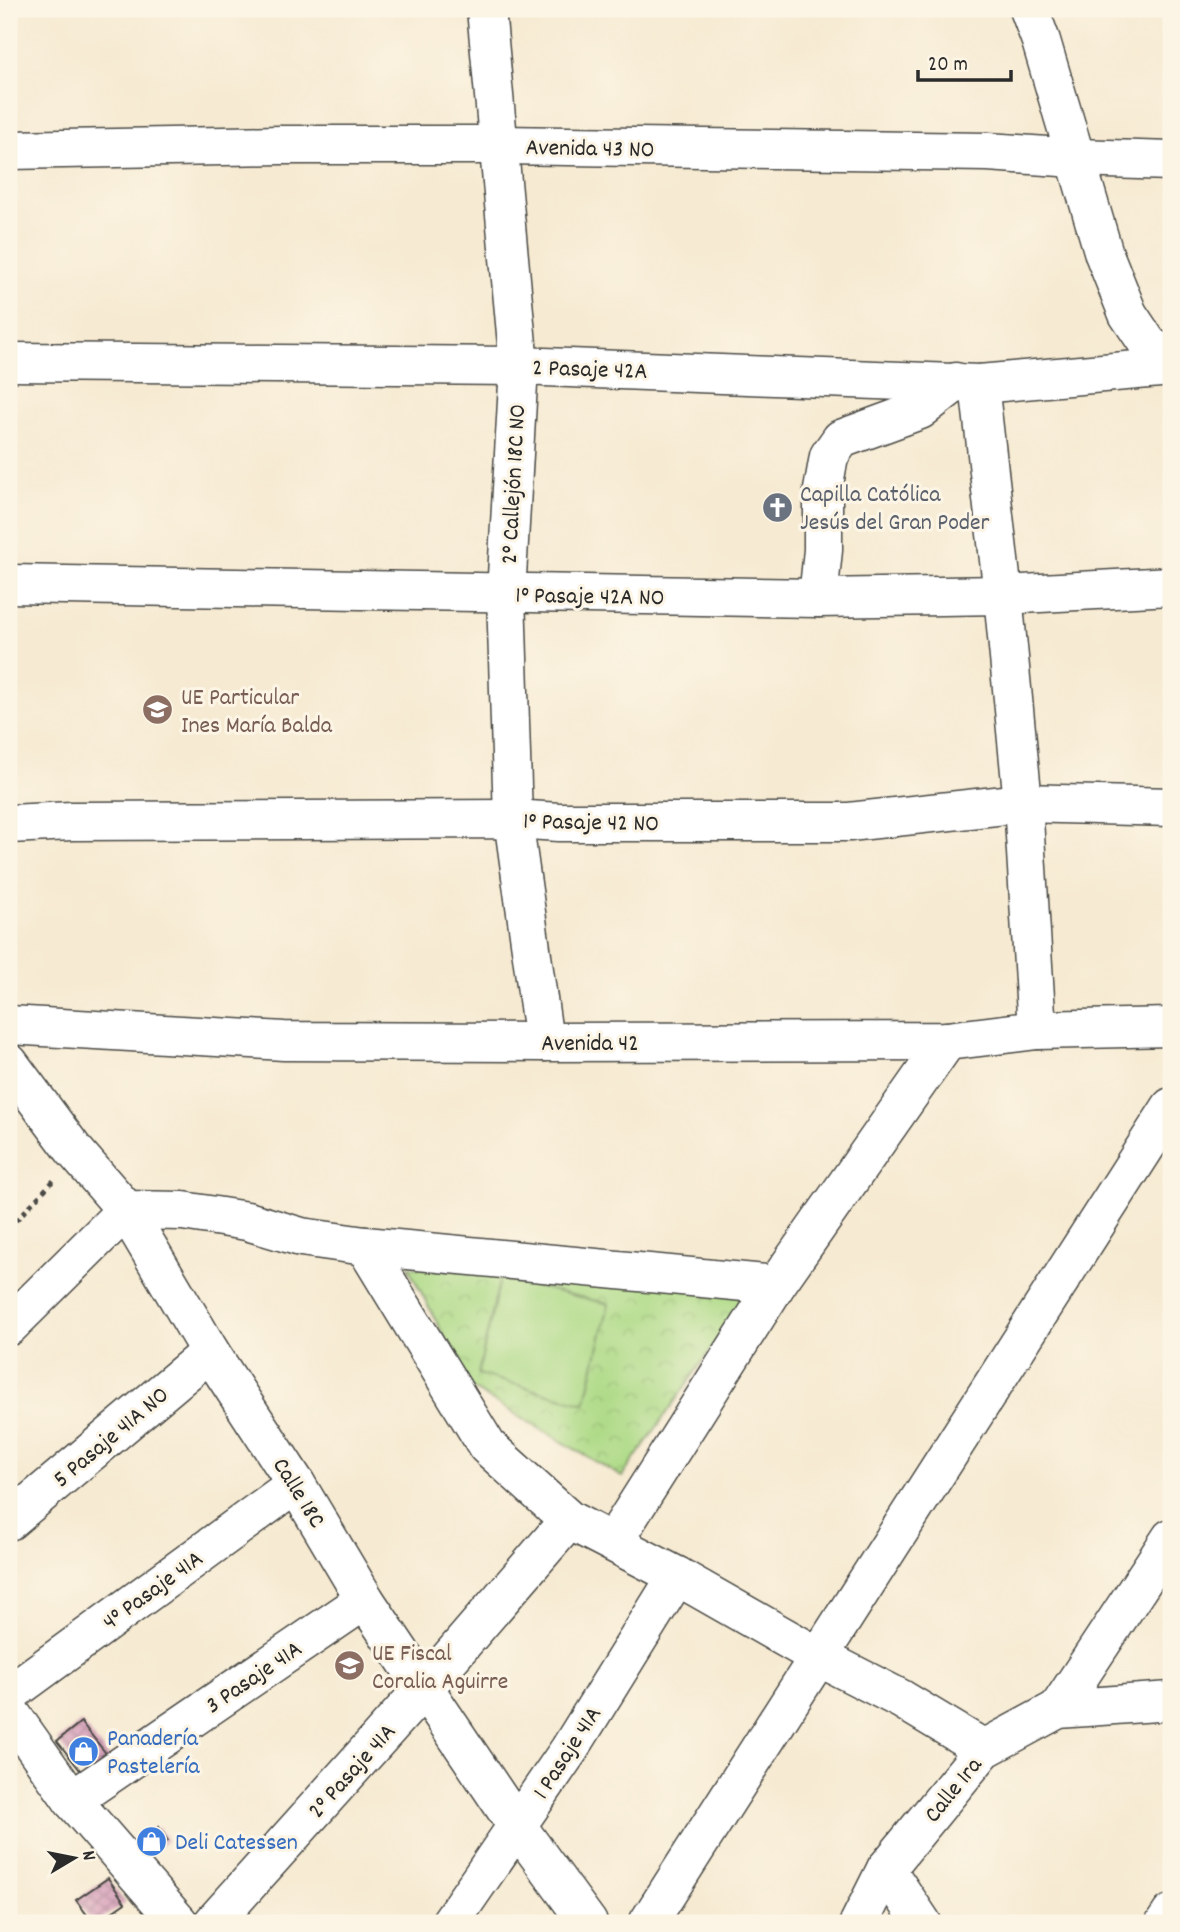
<svg xmlns="http://www.w3.org/2000/svg" width="1180" height="1932" viewBox="0 0 1180 1932" font-family="Dekko,sans-serif">
  <style>
    .park { fill: url(#park-crowns); stroke: #6c8258; stroke-width: 2 }
    .garden { fill: #adda86; stroke: #6c8258; stroke-width: 2 }
    .building { fill: url(#building-cross-hatch) }
    .lines { fill: none; stroke-linecap: round; stroke-linejoin: round }
    .minor-casing { stroke: #494844; stroke-width: 41 }
    .path { stroke: #494844; stroke-width: 4.5; stroke-dasharray: 5 5; stroke-linecap: butt }
    .minor { stroke: #fff; stroke-width: 38 }
    .labels { text-anchor: middle; stroke-width: 6; stroke-linejoin: round; paint-order: stroke }
    .street-label { font-size: 24px; fill: #2b2b2b; stroke: #fcf5e5 }
    .worship-label { font-size: 24px; fill: #5b616d; stroke: #fcf5e5; text-anchor: start }
    .education-label { font-size: 24px; fill: #785e54; stroke: #fcf5e5; text-anchor: start }
    .shop-label { font-size: 24px; fill: #366cbe; stroke: #fcf5e5; text-anchor: start }
  </style>
  <defs>
    <pattern id="park-crowns" width="20" height="18" patternUnits="userSpaceOnUse" patternTransform="scale(1.75)"><rect width="20" height="18" fill="#adda86"/><path d="M2 6a3 3 0 1 1 6 0M12 15a3 3 0 1 1 6 0" fill="none" stroke="#95bb74"/></pattern>
    <pattern id="building-cross-hatch" width="8" height="8" patternUnits="userSpaceOnUse" patternTransform="scale(1.75)"><rect width="8" height="8" fill="#d59bb8"/><path d="M0 0l8 8M0 8l8-8" fill="none" stroke="#ad7f96"/></pattern>
  </defs>
  <rect width="100%" height="100%" fill="#fcf5e5"/>
  <filter id="ink" filterUnits="userSpaceOnUse"><feTurbulence type="fractalNoise" baseFrequency=".0143" numOctaves="2"/><feDisplacementMap in="SourceGraphic" scale="14" xChannelSelector="R" yChannelSelector="G"/><feConvolveMatrix kernelMatrix="1 2 1 2 8 2 1 2 1" color-interpolation-filters="sRGB"/></filter>
  <filter id="wash" filterUnits="userSpaceOnUse"><feTurbulence type="fractalNoise" baseFrequency=".00686" numOctaves="4" result="noise"/><feDisplacementMap in="SourceGraphic" scale="28" xChannelSelector="R" yChannelSelector="G"/><feGaussianBlur stdDeviation="1.57" result="paint"/><feColorMatrix in="noise" values="0 0 0 0 0 0 0 0 0 0 0 0 0 0 0 0 0 1.4 0 .05"/><feComposite in="paint" operator="in"/></filter>
  <g filter="url(#wash)">
    <rect width="100%" height="100%" fill="#f6ead2"/>
    <path class="park" d="M 408,1267 L 738,1289 L 744,1302 L 622,1477 L 471,1388 Z"/>
    <path class="garden" d="M 500,1278 L 609,1304 L 585,1404 L 478,1374 Z"/>
    <g id="blocks">
      <g class="building">
        <path d="M 81,1722 L 112,1761 L 88,1780 L 57,1741 Z"/>
        <path d="M 159,1827 L 168,1841 L 145,1856 L 136,1842 Z"/>
        <path d="M 108,1878 L 125,1903 L 96,1923 L 93,1923 L 76,1900 Z"/>
      </g>
    </g>
  </g>
  <g filter="url(#ink)">
    <use href="#blocks" fill-opacity="0" stroke="#494844" stroke-width="2"/>
    <g class="lines">
      <defs>
        <g id="minor">
          <path d="M 486,9 L 519,366 L 506,594 L 513,819 L 544,1042"/>
          <path d="M 1029,9 L 1041,41 L 1104,254 L 1128,314 L 1148,344 L 1171,361"/>
          <path d="M 9,150 L 281,145 L 498,145 L 988,152 L 1076,158 L 1171,161"/>
          <path d="M 9,362 L 519,366 L 979,384 L 1171,367"/>
          <path d="M 979,384 L 1003,595 L 1023,803 L 1037,1030"/>
          <path d="M 9,584 L 818,598 L 1003,595 L 1171,586"/>
          <path d="M 818,598 L 823,550 L 823,490 L 829,456 L 841,439 L 920,410 L 956,382"/>
          <path d="M 9,824 L 72,821 L 513,819 L 559,822 L 849,822 L 1023,803 L 1171,807"/>
          <path d="M 9,1025 L 284,1041 L 544,1042 L 947,1041 L 1037,1030 L 1171,1027"/>
          <path d="M 9,1063 L 73,1149 L 126,1210 L 210,1352 L 296,1484 L 365,1600 L 517,1826 L 588,1923"/>
          <path d="M 126,1210 L 183,1211 L 247,1221 L 301,1237 L 365,1246 L 487,1446 L 569,1520 L 677,1576 L 819,1657 L 901,1699 L 984,1749"/>
          <path d="M 365,1246 L 776,1285"/>
          <path d="M 9,1326 L 126,1210"/>
          <path d="M 9,1521 L 210,1352"/>
          <path d="M 613,1542 L 776,1285 L 947,1041"/>
          <path d="M 9,1694 L 296,1484"/>
          <path d="M 1058,1709 L 1171,1538"/>
          <path d="M 9,1711 L 72,1800 L 179,1923"/>
          <path d="M 72,1800 L 365,1600"/>
          <path d="M 886,1869 L 922,1923"/>
          <path d="M 213,1923 L 425,1687 L 569,1520"/>
          <path d="M 450,1923 L 569,1750 L 677,1576"/>
          <path d="M 648,1923 L 1171,1107"/>
          <path d="M 859,1923 L 886,1869 L 984,1749 L 1058,1709 L 1171,1701"/>
          <path d="M 1165,1923 L 1171,1914"/>
        </g>
      </defs>
      <use href="#minor" class="minor-casing"/>
      <path class="path" d="M 9,1228 L 54,1180"/>
      <use href="#minor" class="minor"/>
    </g>
  </g>
  <defs>
    <symbol id="church-disc" viewBox="-11 -11 22 22"><circle r="9.5" fill="#6b7280" stroke="#fcf5e5"/><path d="M-1.2-6h2.4v3.5h3.3v2.4h-3.3V6h-2.4V-.1h-3.3v-2.4h3.3Z" fill="#fff"/></symbol>
    <symbol id="school-disc" viewBox="-11 -11 22 22"><circle r="9.5" fill="#8d6e63" stroke="#fcf5e5"/><path d="M0-5L7-2L0 1L-7-2ZM-4 1L0 2.5L4 1V4Q0 6-4 4Z" fill="#fff"/></symbol>
    <symbol id="shop-disc" viewBox="-11 -11 22 22"><circle r="9.5" fill="#3f7fe0" stroke="#fcf5e5"/><path d="M-5-2.5h2.3a2.7 3.5 0 0 1 5.4 0H5L5.5 6h-11ZM-1.5-2.5h3a1.5 2.3 0 0 0-3 0Z" fill="#fff"/></symbol>
  </defs>
  <g fill-rule="evenodd">
    <use href="#church-disc" x="760" y="490" width="35" height="35"/>
    <use href="#school-disc" x="140" y="692" width="35" height="35"/>
    <use href="#school-disc" x="332" y="1648" width="35" height="35"/>
    <use href="#shop-disc" x="66" y="1734" width="35" height="35"/>
    <use href="#shop-disc" x="134" y="1824" width="35" height="35"/>
  </g>
  <g class="labels">
    <g class="street-label">
      <text transform="translate(590 147) rotate(1)" y="8">Avenida 43 NO</text>
      <text transform="translate(590 368) rotate(2)" y="8">2 Pasaje 42A</text>
      <text transform="translate(512 484) rotate(-87)" y="8">2° Callejón 18C NO</text>
      <text transform="translate(590 595) rotate(1)" y="8">1° Pasaje 42A NO</text>
      <text transform="translate(591 821) rotate(1)" y="8">1° Pasaje 42 NO</text>
      <text x="590" y="1050">Avenida 42</text>
      <text transform="translate(110 1436) rotate(-40)" y="8">5 Pasaje 41A NO</text>
      <text transform="translate(300 1492) rotate(58)" y="8">Calle 18C</text>
      <text transform="translate(152 1589) rotate(-36)" y="8">4° Pasaje 41A</text>
      <text transform="translate(253 1676) rotate(-34)" y="8">3 Pasaje 41A</text>
      <text transform="translate(566 1752) rotate(-57)" y="8">1 Pasaje 41A</text>
      <text transform="translate(351 1770) rotate(-48)" y="8">2° Pasaje 41A</text>
      <text transform="translate(952 1789) rotate(-51)" y="8">Calle 1ra</text>
    </g>
    <g class="worship-label">
      <text x="800" y="501">Capilla Católica<tspan x="800" dy="28">Jesús del Gran Poder</tspan></text>
    </g>
    <g class="education-label">
      <text x="181" y="704">UE Particular<tspan x="181" dy="28">Ines María Balda</tspan></text>
      <text x="372" y="1660">UE Fiscal<tspan x="372" dy="28">Coralia Aguirre</tspan></text>
    </g>
    <g class="shop-label">
      <text x="107" y="1745">Panadería<tspan x="107" dy="28">Pastelería</tspan></text>
      <text x="175" y="1849">Deli Catessen</text>
    </g>
  </g>
  <rect width="1180" height="1932" fill="none" stroke="#fcf5e5" stroke-width="35"/>
  <g transform="translate(74 1858) rotate(80)" stroke="#fcf5e5" stroke-width="5" paint-order="stroke">
  <path d="M0-5L12 26L0 18L-12 26Z" fill="#2b2b2b"/>
  <text y="-10" font-size="19" font-weight="bold" text-anchor="middle" fill="#2b2b2b">N</text>
  </g>
  <path d="M918 70v10h93v-10" fill="none" stroke="#2b2b2b" stroke-width="3.5"/>
  <text x="928" y="70" font-size="21" fill="#2b2b2b" stroke="#fcf5e5" stroke-width="5" paint-order="stroke">20 m</text>
</svg>
